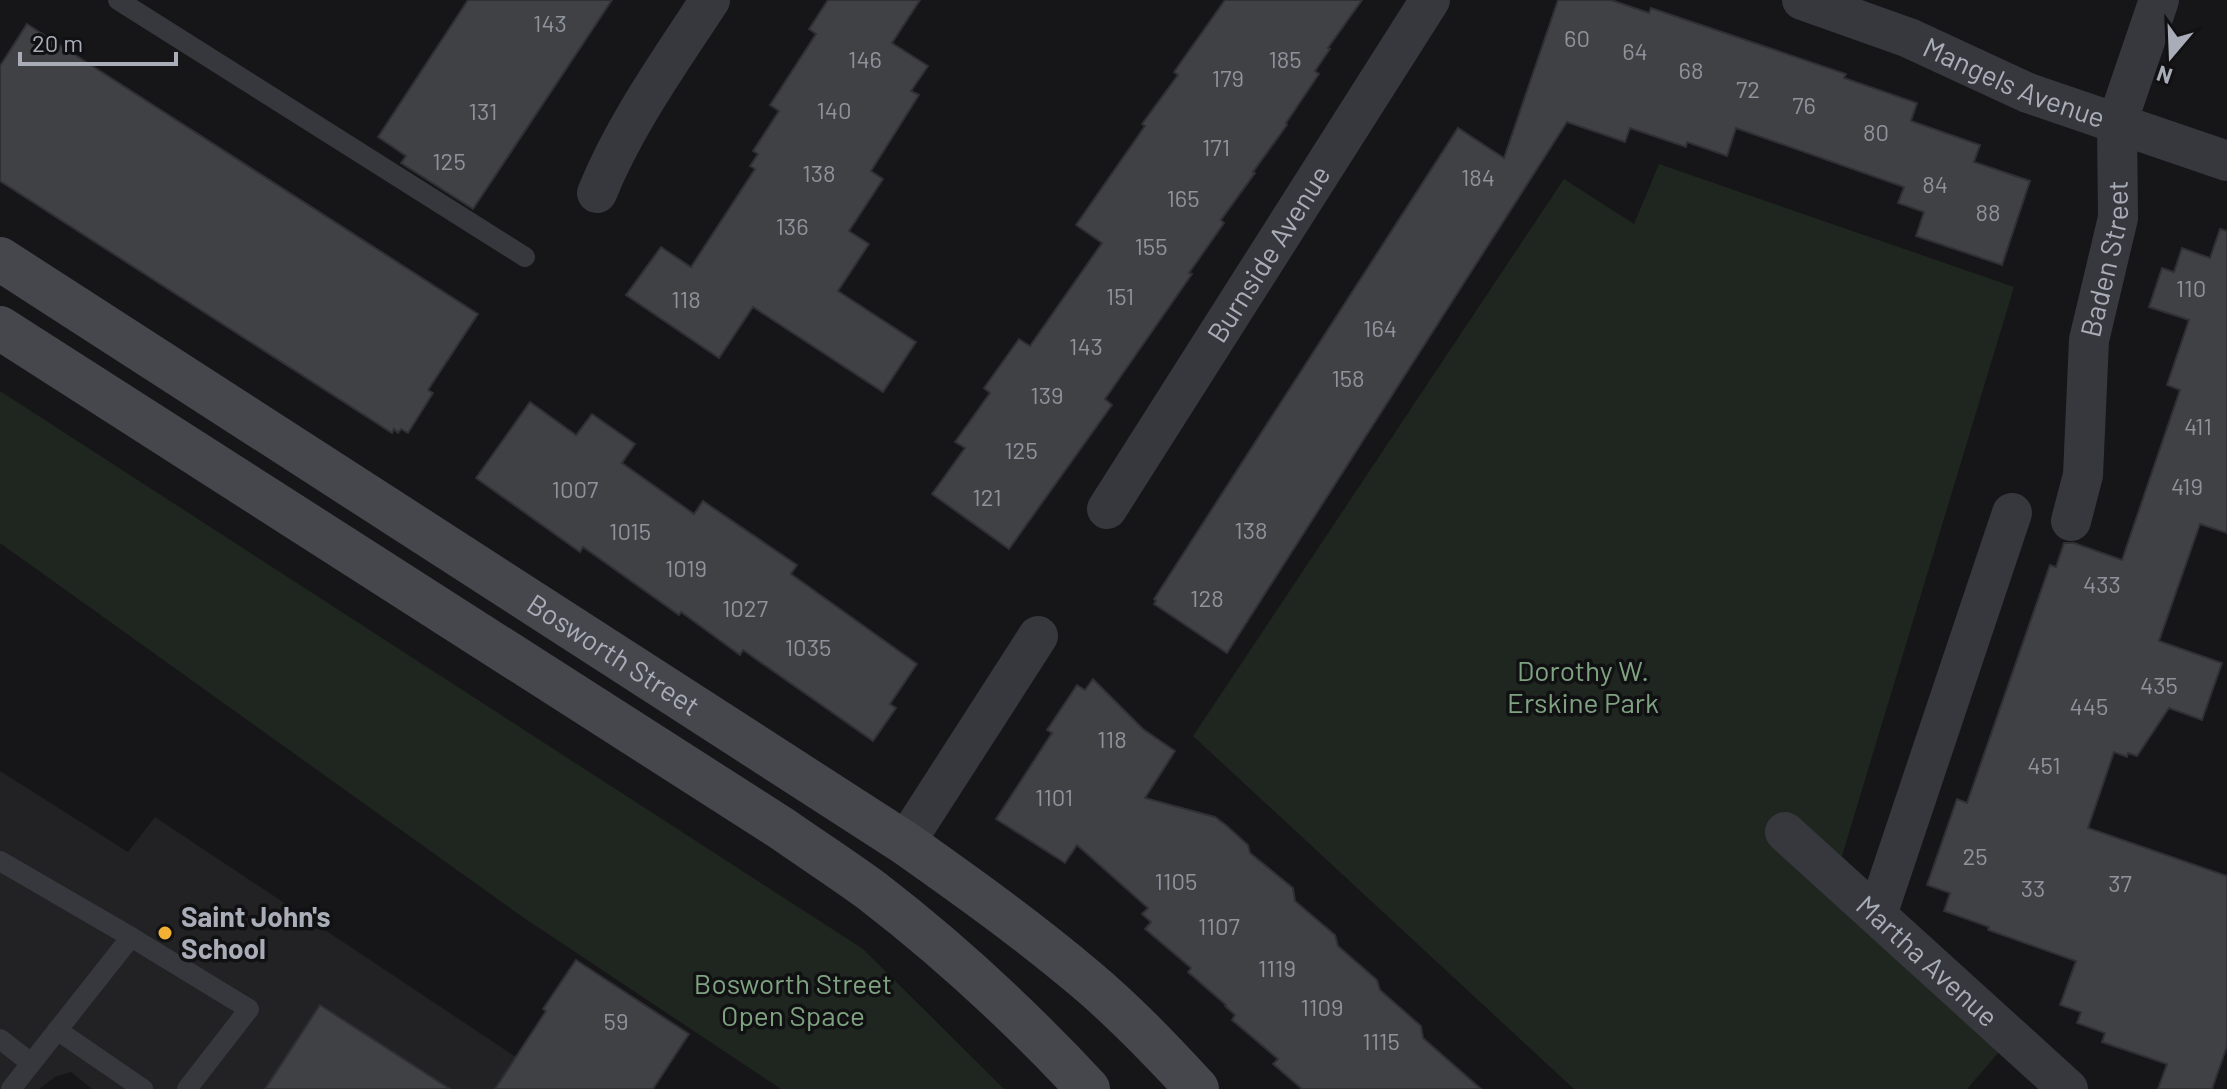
<svg xmlns="http://www.w3.org/2000/svg" width="2227" height="1089" viewBox="0 0 2227 1089" font-family="Barlow,sans-serif">
  <style>
    .built { fill: #222225 }
    .green { fill: #1e261f }
    .building { fill: #404145; stroke: #303034; stroke-width: 2 }
    .lines { fill: none; stroke-linecap: round; stroke-linejoin: round }
    .lane { stroke: #37383d; stroke-width: 20 }
    .street { stroke: #37383d; stroke-width: 40 }
    .secondary { stroke: #45474d; stroke-width: 44 }
    .poi-dot { fill: #f2b134; stroke: #111113; stroke-width: 3 }
    .labels { text-anchor: middle; stroke-width: 7; stroke-linejoin: round; paint-order: stroke }
    .number-label { font-size: 24px; fill: #8e929b }
    .street-label { font-size: 28px; fill: #a8adb8; stroke: #111113 }
    .park-label { font-size: 28px; fill: #7fa381; stroke: #111113 }
    .poi-label { font-size: 28px; font-weight: bold; fill: #a8adb8; stroke: #111113; text-anchor: start }
  </style>
  <rect width="100%" height="100%" fill="#161618"/>
  <path class="built" d="M 0,771 L 128,852 L 155,817 L 564,1089 L 92,1089 L 71,1072 L 55,1077 L 39,1089 L 0,1089 Z"/>
  <g class="green">
    <path d="M 1659,164 L 2014,287 L 1832,889 L 2005,1045 L 1967,1089 L 1574,1089 L 1193,736 L 1564,179 L 1634,224 Z"/>
    <path d="M 0,391 L 863,949 L 1004,1089 L 781,1089 L 524,918 L 0,543 Z"/>
  </g>
  <g class="building">
    <path d="M 468,0 L 612,0 L 473,209 L 401,163 L 406,156 L 378,137 Z"/>
    <path d="M 828,0 L 920,0 L 892,43 L 928,66 L 911,91 L 919,95 L 871,171 L 883,179 L 849,231 L 869,244 L 838,291 L 916,342 L 883,392 L 753,307 L 719,358 L 626,295 L 661,247 L 691,267 L 755,169 L 750,166 L 758,154 L 753,151 L 779,111 L 770,105 L 816,34 L 809,29 Z"/>
    <path d="M 1225,0 L 1362,0 L 1328,48 L 1330,49 L 1315,71 L 1319,74 L 1286,123 L 1287,125 L 1253,172 L 1255,173 L 1221,220 L 1224,223 L 1189,273 L 1192,274 L 1105,399 L 1112,405 L 1009,549 L 932,494 L 965,448 L 955,442 L 990,393 L 984,388 L 1019,339 L 1030,346 L 1102,243 L 1076,225 L 1145,126 L 1142,124 L 1178,75 L 1174,72 Z"/>
    <path d="M 1558,0 L 1611,0 L 1649,13 L 1651,8 L 1846,74 L 1844,78 L 1917,103 L 1911,121 L 1980,145 L 1974,162 L 2030,181 L 2002,265 L 1916,236 L 1924,212 L 1898,203 L 1904,187 L 1736,128 L 1727,156 L 1687,142 L 1686,147 L 1630,128 L 1625,142 L 1567,122 L 1227,653 L 1154,604 L 1156,601 L 1154,599 L 1458,128 L 1504,158 Z"/>
    <path d="M 27,24 L 478,314 L 428,390 L 433,393 L 408,433 L 401,429 L 398,433 L 394,429 L 392,433 L 0,181 L 0,66 Z"/>
    <path d="M 2220,229 L 2227,231 L 2227,533 L 2200,524 L 2159,641 L 2222,663 L 2202,720 L 2169,708 L 2137,756 L 2128,753 L 2127,757 L 2114,752 L 2088,828 L 2227,876 L 2227,1046 L 2212,1089 L 2158,1089 L 2167,1064 L 2102,1042 L 2105,1033 L 2077,1023 L 2081,1012 L 2060,1005 L 2076,961 L 1988,930 L 1989,927 L 1944,911 L 1950,893 L 1927,885 L 1957,799 L 1967,803 L 2050,565 L 2056,567 L 2064,543 L 2074,543 L 2122,560 L 2180,390 L 2167,385 L 2189,320 L 2149,307 L 2162,268 L 2174,272 L 2182,248 L 2210,258 Z"/>
    <path d="M 530,402 L 576,435 L 592,414 L 635,444 L 622,463 L 694,514 L 703,501 L 797,565 L 791,574 L 917,664 L 890,704 L 896,708 L 873,741 L 743,650 L 740,655 L 681,612 L 679,615 L 583,547 L 580,552 L 476,478 Z"/>
    <path d="M 1093,679 L 1143,729 L 1175,751 L 1145,798 L 1215,817 L 1227,826 L 1248,845 L 1250,853 L 1293,888 L 1295,901 L 1335,935 L 1338,946 L 1377,980 L 1380,990 L 1421,1026 L 1423,1038 L 1481,1089 L 1302,1089 L 1273,1064 L 1278,1059 L 1232,1020 L 1235,1015 L 1225,1006 L 1226,1005 L 1188,972 L 1191,968 L 1145,929 L 1151,922 L 1142,914 L 1148,908 L 1077,845 L 1065,863 L 996,819 L 1052,733 L 1047,730 L 1077,685 L 1085,690 Z"/>
    <path d="M 576,960 L 689,1034 L 653,1089 L 495,1089 L 546,1011 L 543,1009 Z"/>
    <path d="M 320,1005 L 450,1089 L 265,1089 Z"/>
  </g>
  <g class="lines">
    <g class="lane">
      <path d="M 118,0 L 525,257"/>
      <path d="M 0,861 L 131,937 L 249,1009 L 187,1089"/>
      <path d="M 57,1030 L 143,1089"/>
      <path d="M 0,1039 L 31,1063"/>
      <path d="M 11,1089 L 131,937"/>
    </g>
    <g class="street">
      <path id="s1" d="M 1802,0 L 1909,38 L 2028,93 L 2227,161"/>
      <path d="M 597,193 C 625,124 669,63 710,0"/>
      <path id="s2" d="M 1107,509 L 1430,0"/>
      <path id="s3" d="M 2071,521 L 2083,475 L 2089,340 L 2118,218 L 2117,123 L 2159,0"/>
      <path id="s4" d="M 1785,832 L 2068,1089"/>
      <path d="M 905,843 L 1038,636"/>
      <path d="M 1877,915 L 2012,513"/>
    </g>
    <g class="secondary">
      <path id="s5" d="M 0,259 L 905,843 C 966,886 1026,929 1083,977 C 1124,1011 1161,1050 1197,1089"/>
      <path d="M 0,328 L 781,828 C 811,849 842,869 872,891 C 950,951 1021,1017 1088,1089"/>
    </g>
  </g>
  <circle class="poi-dot" cx="165" cy="933" r="8"/>
  <g class="labels">
    <g class="number-label">
      <text x="550" y="32">143</text>
      <text x="1577" y="47">60</text>
      <text x="1635" y="60">64</text>
      <text x="865" y="68">146</text>
      <text x="1285" y="68">185</text>
      <text x="1691" y="79">68</text>
      <text x="1228" y="87">179</text>
      <text x="1748" y="98">72</text>
      <text x="1804" y="114">76</text>
      <text x="834" y="119">140</text>
      <text x="483" y="120">131</text>
      <text x="1876" y="141">80</text>
      <text x="1216" y="156">171</text>
      <text x="449" y="170">125</text>
      <text x="819" y="182">138</text>
      <text x="1478" y="186">184</text>
      <text x="1935" y="193">84</text>
      <text x="1183" y="207">165</text>
      <text x="1988" y="221">88</text>
      <text x="792" y="235">136</text>
      <text x="1151" y="255">155</text>
      <text x="2191" y="297">110</text>
      <text x="1120" y="305">151</text>
      <text x="686" y="308">118</text>
      <text x="1380" y="337">164</text>
      <text x="1086" y="355">143</text>
      <text x="1348" y="387">158</text>
      <text x="1047" y="404">139</text>
      <text x="2198" y="435">411</text>
      <text x="1021" y="459">125</text>
      <text x="2187" y="495">419</text>
      <text x="575" y="498">1007</text>
      <text x="987" y="506">121</text>
      <text x="1251" y="539">138</text>
      <text x="630" y="540">1015</text>
      <text x="686" y="577">1019</text>
      <text x="2102" y="593">433</text>
      <text x="1207" y="607">128</text>
      <text x="745" y="617">1027</text>
      <text x="808" y="656">1035</text>
      <text x="2159" y="694">435</text>
      <text x="2089" y="715">445</text>
      <text x="1112" y="748">118</text>
      <text x="2044" y="774">451</text>
      <text x="1054" y="806">1101</text>
      <text x="1975" y="865">25</text>
      <text x="1176" y="890">1105</text>
      <text x="2120" y="892">37</text>
      <text x="2033" y="897">33</text>
      <text x="1219" y="935">1107</text>
      <text x="1277" y="977">1119</text>
      <text x="1322" y="1016">1109</text>
      <text x="616" y="1030">59</text>
      <text x="1381" y="1050">1115</text>
    </g>
    <g class="street-label">
      <text dy="10" stroke="none"><textPath href="#s1" startOffset="228">Mangels Avenue</textPath></text>
      <text dy="10" stroke="none"><textPath href="#s2" startOffset="302">Burnside Avenue</textPath></text>
      <text dy="10" stroke="none"><textPath href="#s3" startOffset="266">Baden Street</textPath></text>
      <text dy="10" stroke="none"><textPath href="#s5" startOffset="730">Bosworth Street</textPath></text>
      <text dy="10" stroke="none"><textPath href="#s4" startOffset="192">Martha Avenue</textPath></text>
    </g>
    <g class="park-label">
      <text x="1583" y="681">Dorothy W.<tspan x="1583" dy="32">Erskine Park</tspan></text>
      <text x="793" y="994">Bosworth Street<tspan x="793" dy="32">Open Space</tspan></text>
    </g>
    <g class="poi-label">
      <text x="181" y="927">Saint John's<tspan x="181" dy="32">School</tspan></text>
    </g>
  </g>
  <g transform="translate(2171 56) rotate(199)" stroke="#111113" stroke-width="6" paint-order="stroke">
  <path d="M0-6L14 30L0 20L-14 30Z" fill="#a8adb8"/>
  <text y="-12" font-size="22" font-weight="bold" text-anchor="middle" fill="#a8adb8">N</text>
  </g>
  <path d="M20 52v12h156v-12" fill="none" stroke="#a8adb8" stroke-width="4"/>
  <text x="32" y="52" font-size="24" fill="#a8adb8" stroke="#111113" stroke-width="6" paint-order="stroke">20 m</text>
</svg>
